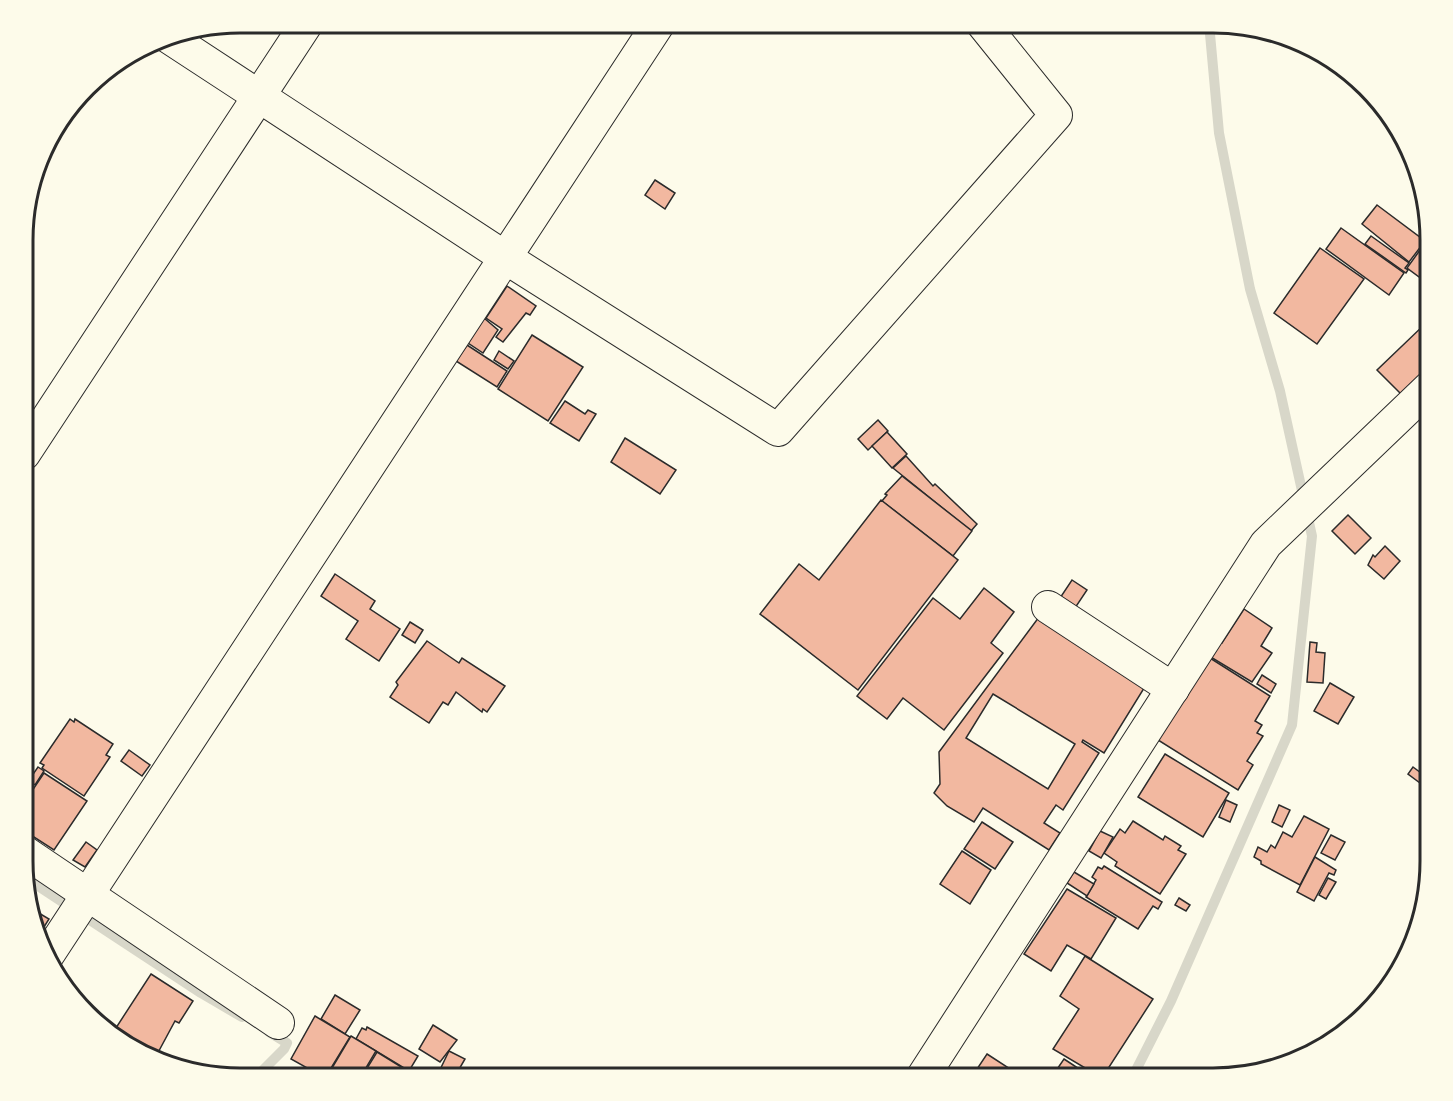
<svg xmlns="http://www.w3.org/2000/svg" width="1453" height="1101" viewBox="0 0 1453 1101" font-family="'Roboto Serif',serif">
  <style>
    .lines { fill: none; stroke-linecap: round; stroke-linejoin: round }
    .stream { stroke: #d8d7c9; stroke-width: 10 }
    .building { fill: #f2b8a0; stroke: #2b2b2b; stroke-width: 1.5; fill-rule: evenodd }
    .minor-casing { stroke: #2b2b2b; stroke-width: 34 }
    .minor { stroke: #fdfbea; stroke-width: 32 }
    .rim { fill: none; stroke: #2b2b2b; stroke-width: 3 }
  </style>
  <rect width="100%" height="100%" fill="#fdfbea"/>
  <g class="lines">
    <g class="stream">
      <path d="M 23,876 L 201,993 L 242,1017"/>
      <path d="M 255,1078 L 284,1049 L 287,1043 L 269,1032"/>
      <path d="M 1132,1078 L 1171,1001 L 1292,725 L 1312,536 L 1280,391 L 1250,289 L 1219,133 L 1209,23"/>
    </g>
  </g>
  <g class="building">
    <path d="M 655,180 L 675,193 L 665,209 L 645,195 Z"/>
    <path d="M 1377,205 L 1425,241 L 1409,262 L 1362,224 Z"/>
    <path d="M 1341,228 L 1404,273 L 1389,295 L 1326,249 Z"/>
    <path d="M 1371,236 L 1409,263 L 1405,268 L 1408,270 L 1406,273 L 1365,244 Z"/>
    <path d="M 1428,239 L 1430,241 L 1430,285 L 1407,268 Z"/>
    <path d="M 1320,248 L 1364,279 L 1317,344 L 1274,313 Z"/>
    <path d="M 507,286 L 536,306 L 530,315 L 526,313 L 503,342 L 496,337 L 502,329 L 486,318 Z"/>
    <path d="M 484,318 L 498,330 L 483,353 L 468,343 Z"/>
    <path d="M 1426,323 L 1430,328 L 1430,370 L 1403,396 L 1377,370 Z"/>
    <path d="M 532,335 L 583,367 L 548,421 L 498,389 Z"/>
    <path d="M 467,345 L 507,371 L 497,387 L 456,361 Z"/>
    <path d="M 499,351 L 514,361 L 508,369 L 494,360 Z"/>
    <path d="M 565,401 L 585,414 L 588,410 L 596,414 L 579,441 L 550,423 Z"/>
    <path d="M 878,420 L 888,431 L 868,450 L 858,439 Z"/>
    <path d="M 887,432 L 907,454 L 892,468 L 872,446 Z"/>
    <path d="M 625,438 L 676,470 L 660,494 L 611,462 Z"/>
    <path d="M 906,456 L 933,486 L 935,484 L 977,524 L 971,531 L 893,468 Z"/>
    <path d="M 902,476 L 972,531 L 953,556 L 882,501 L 887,495 L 885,494 Z"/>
    <path d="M 881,500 L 958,560 L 858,690 L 760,614 L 799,564 L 819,580 Z"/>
    <path d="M 1348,515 L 1371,538 L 1355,554 L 1332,531 Z"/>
    <path d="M 1385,546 L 1400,561 L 1384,579 L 1368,565 L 1373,555 L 1375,557 Z"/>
    <path d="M 335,574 L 375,601 L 370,609 L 400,629 L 379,661 L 346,639 L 358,621 L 321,596 Z"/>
    <path d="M 1072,580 L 1087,590 L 1075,608 L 1060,598 Z"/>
    <path d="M 984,588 L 1014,612 L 991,643 L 1003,653 L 944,730 L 903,698 L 887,719 L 857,696 L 933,598 L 960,619 Z"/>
    <path d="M 1244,609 L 1272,628 L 1261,646 L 1272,653 L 1252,682 L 1209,656 L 1219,641 L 1222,643 Z"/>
    <path d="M 1039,617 L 1146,685 L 1104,753 L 1083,740 L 1082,742 L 1099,753 L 1063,810 L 1056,805 L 1044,823 L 1060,833 L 1049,850 L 983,808 L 974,822 L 947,806 L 934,793 L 940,784 L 939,752 ZM 993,694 L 1075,744 L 1048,789 L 966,738 Z"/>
    <path d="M 410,622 L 423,630 L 415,643 L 402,635 Z"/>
    <path d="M 427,641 L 459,663 L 462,658 L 505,686 L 487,712 L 483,709 L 482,712 L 456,692 L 448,705 L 443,702 L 429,723 L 390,697 L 398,685 L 396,682 Z"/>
    <path d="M 1310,642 L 1317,643 L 1316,652 L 1325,653 L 1323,683 L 1307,682 Z"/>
    <path d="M 1210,658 L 1270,696 L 1255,721 L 1262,725 L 1257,733 L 1263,736 L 1247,761 L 1253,765 L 1238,790 L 1158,740 Z"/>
    <path d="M 1262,675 L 1276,684 L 1271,693 L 1257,684 Z"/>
    <path d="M 1330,683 L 1354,697 L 1338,724 L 1314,711 Z"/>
    <path d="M 70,719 L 74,722 L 75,719 L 113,744 L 106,755 L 110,757 L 84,796 L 42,768 L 44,765 L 40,763 Z"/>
    <path d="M 129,750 L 150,765 L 142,776 L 121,761 Z"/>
    <path d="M 1165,754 L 1229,793 L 1203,837 L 1138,797 Z"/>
    <path d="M 38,767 L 44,771 L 35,785 L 29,780 Z"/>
    <path d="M 1413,767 L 1425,776 L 1420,783 L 1408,774 Z"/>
    <path d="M 44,773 L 87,801 L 54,850 L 23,830 L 23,798 L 25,795 L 28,797 Z"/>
    <path d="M 1226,800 L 1237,805 L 1230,822 L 1219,817 Z"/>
    <path d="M 1279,805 L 1290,810 L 1282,827 L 1272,822 Z"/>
    <path d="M 1304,816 L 1329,829 L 1300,885 L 1261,864 L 1261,861 L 1254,857 L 1258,847 L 1267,852 L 1271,845 L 1275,848 L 1283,832 L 1292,837 Z"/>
    <path d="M 1133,821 L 1163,840 L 1165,836 L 1181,846 L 1178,850 L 1186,854 L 1160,894 L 1115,866 L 1117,862 L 1104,853 L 1120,829 L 1125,833 Z"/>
    <path d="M 982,822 L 1013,842 L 995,869 L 964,849 Z"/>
    <path d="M 1100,831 L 1113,837 L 1101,858 L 1089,851 Z"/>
    <path d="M 1331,835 L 1345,842 L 1335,860 L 1321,853 Z"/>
    <path d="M 86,842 L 97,850 L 85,867 L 73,860 Z"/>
    <path d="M 962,851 L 991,870 L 970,904 L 940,884 Z"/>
    <path d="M 1315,857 L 1336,870 L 1334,875 L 1329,873 L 1314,901 L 1297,892 Z"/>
    <path d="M 1104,866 L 1162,902 L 1158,909 L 1153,906 L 1138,929 L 1086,897 L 1096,880 L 1092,877 L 1098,867 L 1102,869 Z"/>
    <path d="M 1074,872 L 1094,884 L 1087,896 L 1067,883 Z"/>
    <path d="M 1328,878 L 1336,882 L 1326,899 L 1319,895 Z"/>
    <path d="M 27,889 L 35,894 L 30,901 Z"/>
    <path d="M 1067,889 L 1116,918 L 1091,959 L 1067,945 L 1051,971 L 1024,954 Z"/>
    <path d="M 1179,898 L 1190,905 L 1186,911 L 1175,905 Z"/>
    <path d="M 32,909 L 49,919 L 39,935 Z"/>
    <path d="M 1085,956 L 1153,999 L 1102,1078 L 1053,1049 L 1079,1009 L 1060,996 Z"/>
    <path d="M 151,974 L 193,1001 L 179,1023 L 175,1021 L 154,1060 L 112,1034 Z"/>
    <path d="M 335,995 L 360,1010 L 345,1034 L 321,1019 Z"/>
    <path d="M 315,1016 L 350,1037 L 325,1078 L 291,1059 Z"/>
    <path d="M 433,1025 L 457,1040 L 440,1062 L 419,1049 Z"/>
    <path d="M 367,1027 L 418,1056 L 409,1071 L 356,1039 L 362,1028 L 366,1030 Z"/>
    <path d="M 351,1036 L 376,1051 L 360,1078 L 337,1078 L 329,1073 Z"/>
    <path d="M 449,1051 L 465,1059 L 454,1078 L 436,1078 Z"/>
    <path d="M 377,1052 L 416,1076 L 415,1078 L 361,1078 Z"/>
    <path d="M 987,1054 L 1024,1078 L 971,1078 Z"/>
    <path d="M 1064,1059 L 1093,1078 L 1051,1078 Z"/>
    <path d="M 305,1069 L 309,1076 L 313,1074 L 315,1078 L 302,1078 L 301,1071 Z"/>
  </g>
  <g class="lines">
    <defs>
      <g id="minor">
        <path d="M 167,36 L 506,258 L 778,430 L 1056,115 L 982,23"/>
        <path d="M 24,454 L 307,23"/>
        <path d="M 1048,607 L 1173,689"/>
        <path d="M 23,851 L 278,1023"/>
        <path d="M 46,958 L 659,23"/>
        <path d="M 922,1078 L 1266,544 L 1430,387"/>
      </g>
    </defs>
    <use href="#minor" class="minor-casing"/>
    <use href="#minor" class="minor"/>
  </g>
  <path d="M0 0H1453V1101H0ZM240 33H1213A207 207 0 0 1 1420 240V861A207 207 0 0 1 1213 1068H240A207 207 0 0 1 33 861V240A207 207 0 0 1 240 33Z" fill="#fdfbea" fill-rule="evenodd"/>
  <path class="rim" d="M240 33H1213A207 207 0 0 1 1420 240V861A207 207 0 0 1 1213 1068H240A207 207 0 0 1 33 861V240A207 207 0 0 1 240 33Z"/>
</svg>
